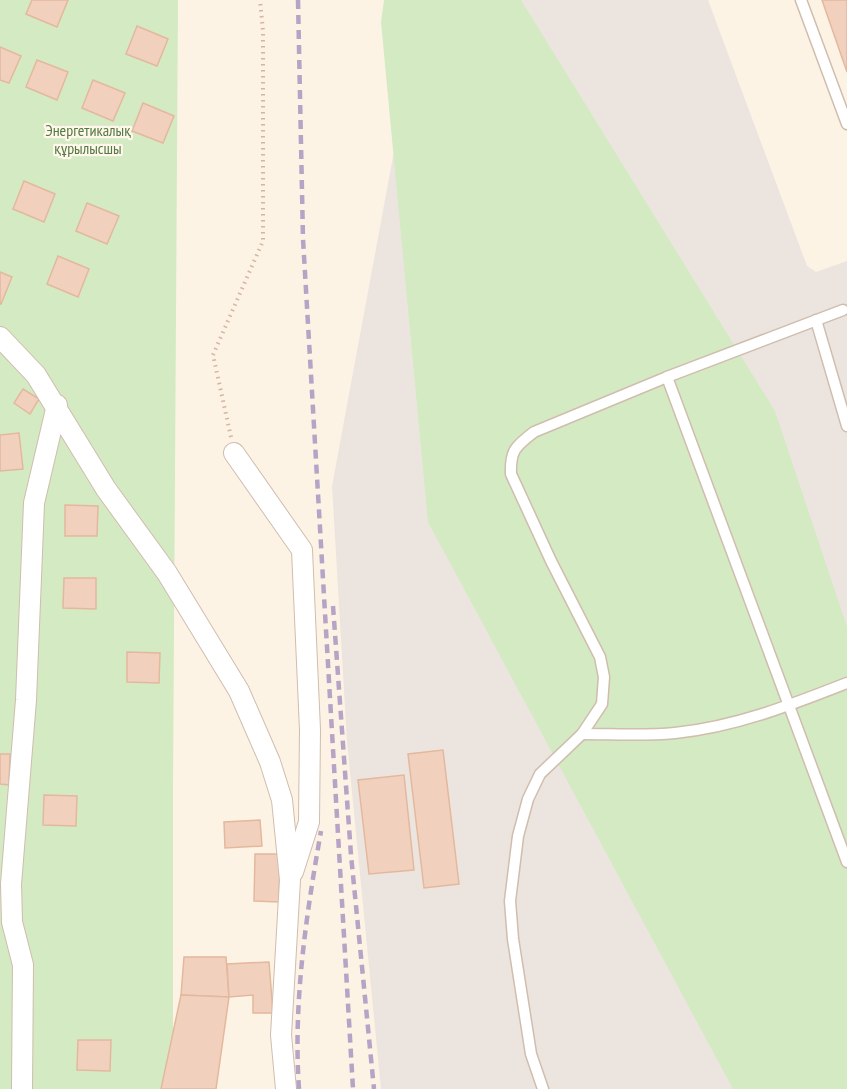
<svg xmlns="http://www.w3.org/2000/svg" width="847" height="1089" viewBox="0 0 847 1089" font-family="'PT Sans Narrow',sans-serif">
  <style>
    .industrial { fill: #ece5df }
    .green { fill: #d3eac3 }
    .building { fill: #f1d1bd; stroke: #e4b89d; stroke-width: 1.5 }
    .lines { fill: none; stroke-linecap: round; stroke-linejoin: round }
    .lane-casing { stroke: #d0bdae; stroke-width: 13 }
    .street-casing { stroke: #d0bdae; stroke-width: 22 }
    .path { stroke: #d6b5a0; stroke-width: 4; stroke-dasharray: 1.5 4.5; stroke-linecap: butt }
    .lane { stroke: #fff; stroke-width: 10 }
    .street { stroke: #fff; stroke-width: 20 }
    .rail { stroke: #b6a3c6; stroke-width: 4.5; stroke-dasharray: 9 6; stroke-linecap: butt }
    .labels { text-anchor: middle; stroke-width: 4.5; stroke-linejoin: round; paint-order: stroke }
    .park-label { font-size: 16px; fill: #537a42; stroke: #fff7eb }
  </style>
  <rect width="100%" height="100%" fill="#fcf3e5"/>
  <path class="industrial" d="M 422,0 L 708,0 L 807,266 L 816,272 L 847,261 L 847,1089 L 381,1089 L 347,741 L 332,486 Z"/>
  <g class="green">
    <path d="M 0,0 L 178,0 L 173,788 L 173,1089 L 0,1089 Z"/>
    <path d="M 384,0 L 521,0 L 775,411 L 847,627 L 847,1089 L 733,1089 L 428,522 L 381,22 Z"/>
  </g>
  <g class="building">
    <path d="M 32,0 L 68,0 L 57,27 L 26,14 Z"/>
    <path d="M 822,0 L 847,0 L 847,72 Z"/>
    <path d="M 137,26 L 168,39 L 157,66 L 126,54 Z"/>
    <path d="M 0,47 L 21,56 L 9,83 L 0,80 Z"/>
    <path d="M 37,60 L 68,72 L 57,100 L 26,87 Z"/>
    <path d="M 93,80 L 125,93 L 113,121 L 82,108 Z"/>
    <path d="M 143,103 L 174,116 L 163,143 L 132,131 Z"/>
    <path d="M 24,181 L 55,194 L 44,222 L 13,209 Z"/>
    <path d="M 87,203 L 119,216 L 107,244 L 76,231 Z"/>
    <path d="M 58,256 L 89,269 L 78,297 L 47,284 Z"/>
    <path d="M 0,272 L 12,277 L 1,304 L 0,304 Z"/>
    <path d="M 23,389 L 39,399 L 30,414 L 14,403 Z"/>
    <path d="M 19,433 L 23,469 L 0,471 L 0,435 Z"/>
    <path d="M 65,505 L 98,506 L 97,536 L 65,536 Z"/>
    <path d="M 64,578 L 96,578 L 96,609 L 63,608 Z"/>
    <path d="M 127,652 L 160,653 L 159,683 L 127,682 Z"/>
    <path d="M 443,750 L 459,884 L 424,888 L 408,754 Z"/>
    <path d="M 0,754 L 10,754 L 9,785 L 0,784 Z"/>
    <path d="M 404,775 L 414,870 L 369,874 L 358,780 Z"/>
    <path d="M 44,795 L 77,796 L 76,826 L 43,825 Z"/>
    <path d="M 260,820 L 262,846 L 225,848 L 224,822 Z"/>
    <path d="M 255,854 L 280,854 L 279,902 L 254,901 Z"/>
    <path d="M 184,957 L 226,957 L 229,997 L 181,995 Z"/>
    <path d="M 269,962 L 273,1013 L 253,1013 L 253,995 L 229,997 L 227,964 Z"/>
    <path d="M 181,995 L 229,997 L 216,1089 L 161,1089 Z"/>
    <path d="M 78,1040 L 111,1040 L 110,1071 L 77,1070 Z"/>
  </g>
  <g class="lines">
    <defs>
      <g id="lane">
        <path d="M 801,0 L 847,124"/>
        <path d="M 816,320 L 847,426"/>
        <path d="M 667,377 L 847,862"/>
        <path d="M 582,734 C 613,734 645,736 675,733 C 735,727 791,705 847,683"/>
        <path d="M 543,1089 L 531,1054 L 513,939 L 510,901 L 518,836 L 528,799 L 540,774 L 582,734 L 602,704 L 604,677 L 600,657 L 551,561 L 511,474 C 510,450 516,446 534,432 L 667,377 L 843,310"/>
      </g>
      <g id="street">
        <path d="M 0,337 L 36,375 L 106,489 L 167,573 L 239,691 L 270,762 L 282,800 L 290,880 L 281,1035 L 286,1089"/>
        <path d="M 234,453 L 302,550 L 310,730 L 309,822 L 293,872"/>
        <path d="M 22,1089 L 23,965 L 12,922 L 11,884 L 26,700 L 34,503 L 57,405"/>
      </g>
    </defs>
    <use href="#lane" class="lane-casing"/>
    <use href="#street" class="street-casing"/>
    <path class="path" d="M 231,437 L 213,355 L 263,241 L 263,31 L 260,0"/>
    <use href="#lane" class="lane"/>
    <use href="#street" class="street"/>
    <g class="rail">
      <path d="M 298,0 L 303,239 L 353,1089"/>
      <path d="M 333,606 L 351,855 L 374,1089"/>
      <path d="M 299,1089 C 293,1003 306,916 321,831"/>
    </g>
  </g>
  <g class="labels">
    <g class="park-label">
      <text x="88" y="136">Энергетикалық<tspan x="88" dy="18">құрылысшы</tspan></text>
    </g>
  </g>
</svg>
